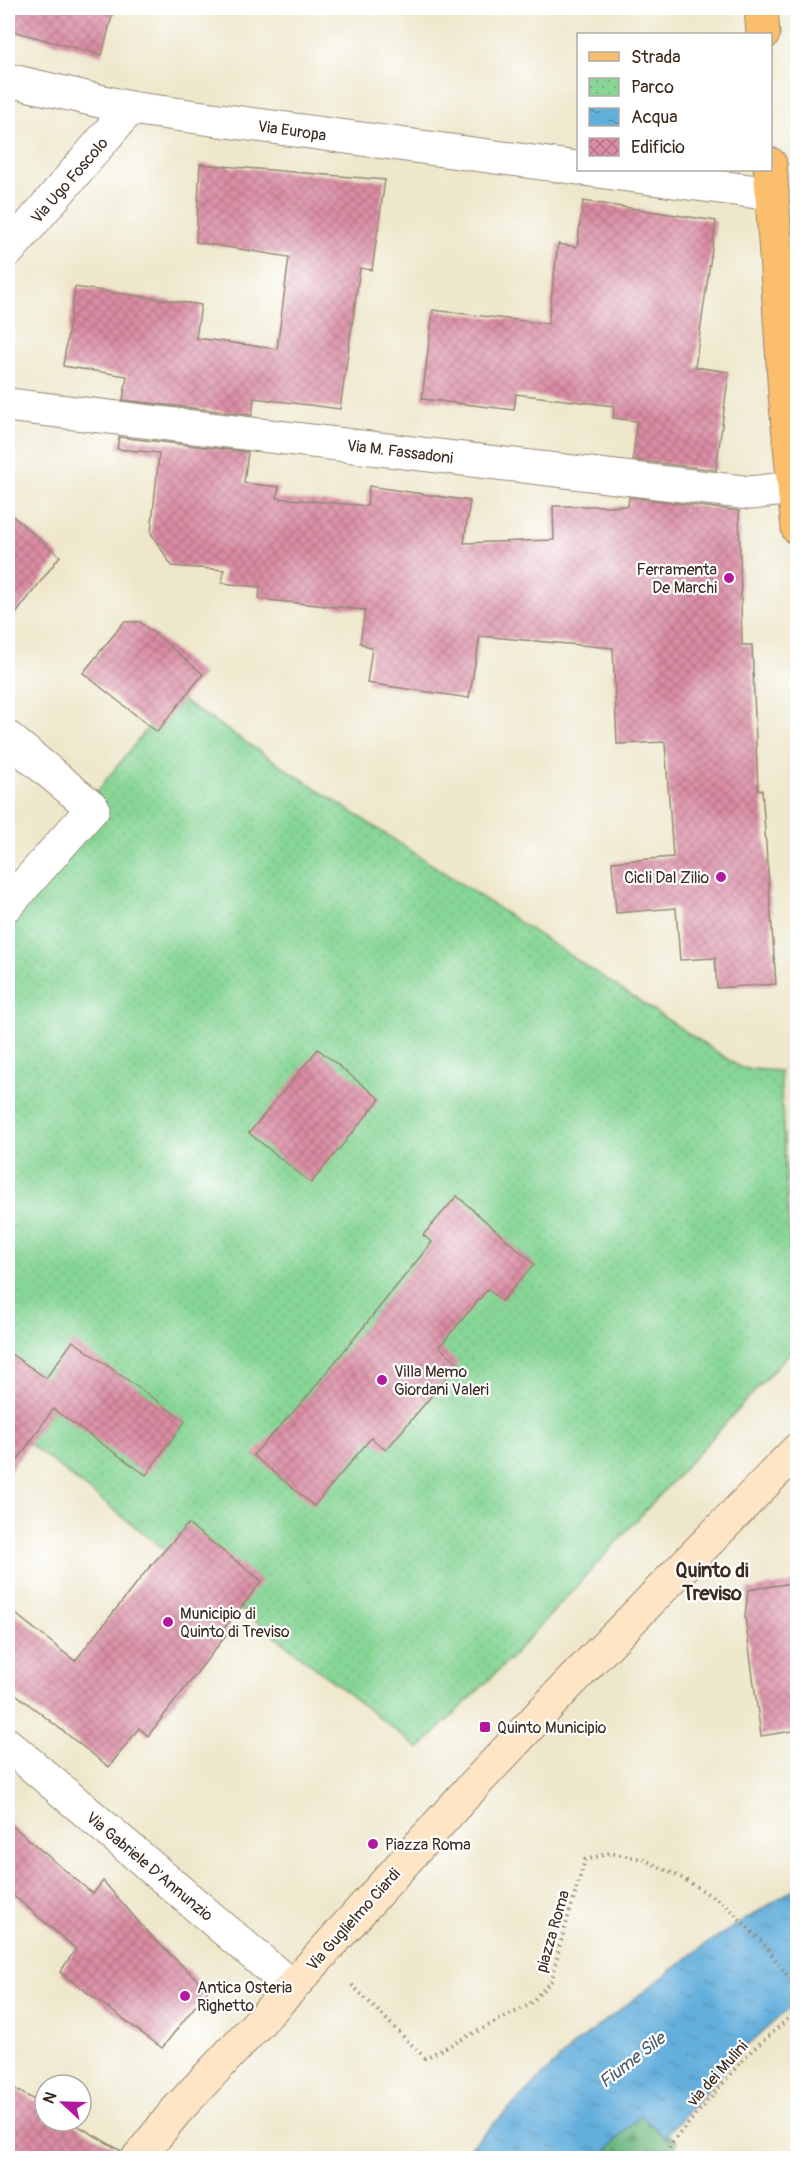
<svg xmlns="http://www.w3.org/2000/svg" width="805" height="2166" viewBox="0 0 805 2166" font-family="Pangolin,sans-serif">
  <style>
    .forest { fill: url(#forest-firs); stroke: #54704e; stroke-width: 1.5 }
    .park { fill: url(#park-dots); stroke: #61805a; stroke-width: 1.5 }
    .water { fill: url(#water-ripples); stroke: #4f6c7d; stroke-width: 1.5 }
    .building { fill: url(#building-cross-hatch) }
    .lines { fill: none; stroke-linecap: round; stroke-linejoin: round }
    .minor-casing { stroke: #948874; stroke-width: 35 }
    .secondary-casing { stroke: #948874; stroke-width: 35 }
    .primary-casing { stroke: #948874; stroke-width: 35 }
    .path { stroke: #948874; stroke-width: 4; stroke-dasharray: 1.5 4.5; stroke-linecap: butt }
    .minor { stroke: #fff; stroke-width: 33 }
    .secondary { stroke: #fde5c5; stroke-width: 33 }
    .primary { stroke: #fabe6d; stroke-width: 33 }
    .poi-dot { fill: #b5179e; stroke: #fff; stroke-width: 2 }
    .labels { text-anchor: middle; stroke-width: 4.5; stroke-linejoin: round; paint-order: stroke }
    .street-label { font-size: 16px; fill: #3b2a1e; stroke: #fff }
    .poi-label { font-size: 16px; fill: #3b2a1e; stroke: #fff; text-anchor: start }
    .water-label { font-size: 18px; font-style: italic; fill: #4b5f6a; stroke: #fff }
    .quarter-label { font-size: 20px; font-weight: bold; fill: #3b2a1e; stroke: #fff }
  </style>
  <defs>
    <pattern id="forest-firs" width="22" height="20" patternUnits="userSpaceOnUse" patternTransform="scale(1.5)"><rect width="22" height="20" fill="#6db77f"/><path d="M5 1l3.5 6h-7zM16 11l3.5 6h-7z" fill="#5b9567"/></pattern>
    <pattern id="park-dots" width="8" height="8" patternUnits="userSpaceOnUse" patternTransform="scale(1.5)"><rect width="8" height="8" fill="#87d696"/><path d="M2 2h.1M6 6h.1" fill="none" stroke="#75b881" stroke-width="1.8" stroke-linecap="round"/></pattern>
    <pattern id="water-ripples" width="26" height="14" patternUnits="userSpaceOnUse" patternTransform="scale(1.5)"><rect width="26" height="14" fill="#63afdc"/><path d="M2 4q2-2 4 0t4 0M15 11q2-2 4 0t4 0" fill="none" stroke="#538fb2"/></pattern>
    <pattern id="building-cross-hatch" width="8" height="8" patternUnits="userSpaceOnUse" patternTransform="scale(1.5)"><rect width="8" height="8" fill="#db8ca4"/><path d="M0 0l8 8M0 8l8-8" fill="none" stroke="#b37385"/></pattern>
  </defs>
  <rect width="100%" height="100%" fill="#fff"/>
  <filter id="ink" filterUnits="userSpaceOnUse"><feTurbulence type="fractalNoise" baseFrequency=".0167" numOctaves="2"/><feDisplacementMap in="SourceGraphic" scale="12" xChannelSelector="R" yChannelSelector="G"/><feConvolveMatrix kernelMatrix="1 2 1 2 8 2 1 2 1" color-interpolation-filters="sRGB"/></filter>
  <filter id="wash" filterUnits="userSpaceOnUse"><feTurbulence type="fractalNoise" baseFrequency=".008" numOctaves="4" result="noise"/><feDisplacementMap in="SourceGraphic" scale="24" xChannelSelector="R" yChannelSelector="G"/><feGaussianBlur stdDeviation="1.35" result="paint"/><feColorMatrix in="noise" values="0 0 0 0 0 0 0 0 0 0 0 0 0 0 0 0 0 1.4 0 .05"/><feComposite in="paint" operator="in"/></filter>
  <g filter="url(#wash)">
    <rect width="100%" height="100%" fill="#eee7cb"/>
    <path class="forest" d="M 640,2115 L 678,2141 L 671,2158 L 600,2158 Z"/>
    <path class="park" d="M 174,695 L 741,1068 L 780,1071 L 795,1347 L 509,1660 L 419,1749 L 8,1427 L 8,903 Z"/>
    <path class="water" d="M 797,1887 L 797,2001 L 740,2052 L 665,2137 L 640,2115 L 600,2158 L 459,2158 L 575,2044 L 706,1944 Z"/>
    <g id="blocks">
      <g class="building">
        <path d="M 8,8 L 114,8 L 102,55 L 8,30 Z"/>
        <path d="M 200,164 L 385,180 L 372,270 L 360,268 L 340,409 L 254,398 L 252,415 L 123,400 L 127,376 L 63,366 L 75,287 L 201,305 L 196,338 L 277,349 L 289,257 L 196,242 Z"/>
        <path d="M 583,201 L 716,221 L 695,367 L 729,372 L 716,470 L 633,460 L 637,421 L 613,418 L 614,406 L 516,394 L 514,410 L 422,399 L 433,310 L 548,324 L 558,244 L 577,247 Z"/>
        <path d="M 119,437 L 248,452 L 244,483 L 279,487 L 277,498 L 367,506 L 369,486 L 470,501 L 464,543 L 554,540 L 553,506 L 628,506 L 629,497 L 739,511 L 742,645 L 752,645 L 758,790 L 762,790 L 776,984 L 717,988 L 715,958 L 680,960 L 676,908 L 616,913 L 612,862 L 673,857 L 665,742 L 617,744 L 613,648 L 480,636 L 469,698 L 367,683 L 372,648 L 360,643 L 365,610 L 259,599 L 260,587 L 222,583 L 224,570 L 172,566 L 151,533 L 159,453 L 117,449 Z"/>
        <path d="M 8,512 L 60,556 L 8,624 Z"/>
        <path d="M 124,622 L 140,622 L 203,674 L 157,732 L 83,673 Z"/>
        <path d="M 318,1049 L 380,1099 L 311,1183 L 249,1133 Z"/>
        <path d="M 457,1196 L 534,1264 L 502,1301 L 488,1289 L 439,1347 L 459,1363 L 386,1450 L 371,1438 L 314,1506 L 253,1455 L 306,1398 L 432,1242 L 423,1235 Z"/>
        <path d="M 73,1341 L 185,1421 L 146,1475 L 53,1409 L 8,1474 L 8,1352 L 46,1378 Z"/>
        <path d="M 188,1524 L 262,1581 L 224,1629 L 227,1634 L 148,1736 L 139,1728 L 109,1767 L 8,1688 L 8,1608 L 75,1661 L 147,1570 Z"/>
        <path d="M 798,1582 L 798,1730 L 761,1736 L 745,1617 L 748,1590 Z"/>
        <path d="M 8,1822 L 93,1894 L 103,1881 L 151,1936 L 208,1990 L 162,2048 L 60,1972 L 76,1949 L 8,1891 Z"/>
        <path d="M 8,2085 L 45,2106 L 45,2121 L 70,2121 L 121,2151 L 120,2158 L 21,2158 L 8,2144 Z"/>
      </g>
    </g>
  </g>
  <g filter="url(#ink)">
    <use href="#blocks" fill-opacity="0" stroke="#948874" stroke-width="1.5"/>
    <g class="lines">
      <defs>
        <g id="minor">
          <path d="M 8,80 L 130,108 L 578,168"/>
          <path d="M 590,170 L 772,194"/>
          <path d="M 8,251 L 130,108"/>
          <path d="M 8,405 L 750,493 L 793,488"/>
          <path d="M 8,738 L 93,808 L 8,904"/>
          <path d="M 8,1745 L 292,1987"/>
        </g>
        <path id="secondary" d="M 138,2158 L 176,2111 L 292,1987 L 461,1799 L 566,1687 L 798,1449"/>
        <g id="primary">
          <path d="M 761,8 L 763,34"/>
          <path d="M 770,164 L 785,394 L 798,529"/>
        </g>
      </defs>
      <use href="#minor" class="minor-casing"/>
      <use href="#secondary" class="secondary-casing"/>
      <use href="#primary" class="primary-casing"/>
      <g class="path">
        <path d="M 352,1985 L 425,2058 L 529,2005 L 552,1980 L 559,1948 L 585,1860 L 610,1853 L 643,1859 L 684,1879 L 726,1905 L 764,1944 L 798,1990"/>
        <path d="M 662,2158 L 675,2139 L 749,2053 L 798,2010"/>
      </g>
      <use href="#minor" class="minor"/>
      <use href="#secondary" class="secondary"/>
      <use href="#primary" class="primary"/>
    </g>
  </g>
  <g class="poi-dot">
    <circle cx="729" cy="578" r="6"/>
    <circle cx="721" cy="877" r="6"/>
    <circle cx="382" cy="1380" r="6"/>
    <circle cx="168" cy="1622" r="6"/>
    <rect x="479" y="1721" width="12" height="12" rx="3"/>
    <circle cx="373" cy="1844" r="6"/>
    <circle cx="185" cy="1996" r="6"/>
  </g>
  <g class="labels">
    <g class="street-label">
      <text transform="translate(292 130) rotate(8)" y="6">Via Europa</text>
      <text transform="translate(69 180) rotate(-49)" y="6">Via Ugo Foscolo</text>
      <text transform="translate(400 451) rotate(7)" y="6">Via M. Fassadoni</text>
      <text transform="translate(150 1866) rotate(40)" y="6">Via Gabriele D'Annunzio</text>
      <text transform="translate(353 1919) rotate(-48)" y="6">Via Guglielmo Ciardi</text>
      <text transform="translate(552 1931) rotate(-74)" y="6">piazza Roma</text>
      <text transform="translate(717 2073) rotate(-48)" y="6">via dei Mulini</text>
    </g>
    <g class="poi-label">
      <text x="717" y="575" text-anchor="end">Ferramenta<tspan x="717" dy="18">De Marchi</tspan></text>
      <text x="709" y="883" text-anchor="end">Cicli Dal Zilio</text>
      <text x="394" y="1377">Villa Memo<tspan x="394" dy="18">Giordani Valeri</tspan></text>
      <text x="180" y="1619">Municipio di<tspan x="180" dy="18">Quinto di Treviso</tspan></text>
      <text x="497" y="1733">Quinto Municipio</text>
      <text x="385" y="1850">Piazza Roma</text>
      <text x="197" y="1993">Antica Osteria<tspan x="197" dy="18">Righetto</tspan></text>
    </g>
    <g class="water-label">
      <text transform="translate(632 2060) rotate(-38)" y="6">Fiume Sile</text>
    </g>
    <g class="quarter-label">
      <text x="712" y="1577">Quinto di<tspan x="712" dy="23">Treviso</tspan></text>
    </g>
  </g>
  <rect width="805" height="2166" fill="none" stroke="#fff" stroke-width="30"/>
  <rect x="577" y="33" width="195" height="138" fill="#ffffff" stroke="#b1aaa5" stroke-width="1.5"/>
  <rect x="589" y="52" width="30" height="9" fill="#fabe6d" stroke="#b1aaa5" stroke-width="1.5"/>
  <text x="631" y="63" font-size="18" fill="#3b2a1e">Strada</text>
  <rect x="589" y="78" width="30" height="18" fill="url(#park-dots)" stroke="#b1aaa5" stroke-width="1.5"/>
  <text x="631" y="93" font-size="18" fill="#3b2a1e">Parco</text>
  <rect x="589" y="108" width="30" height="18" fill="url(#water-ripples)" stroke="#b1aaa5" stroke-width="1.5"/>
  <text x="631" y="123" font-size="18" fill="#3b2a1e">Acqua</text>
  <rect x="589" y="138" width="30" height="18" fill="url(#building-cross-hatch)" stroke="#b1aaa5" stroke-width="1.5"/>
  <text x="631" y="153" font-size="18" fill="#3b2a1e">Edificio</text>
  <g transform="translate(63 2103) rotate(292)"><circle r="28" fill="#ffffff" stroke="#b1aaa5" stroke-width="1.5"/>
  <path d="M0-4.5L10 22L0 15L-10 22Z" fill="#b5179e"/>
  <text y="-9" font-size="16" font-weight="bold" text-anchor="middle" fill="#3b2a1e">N</text>
  </g>
</svg>
